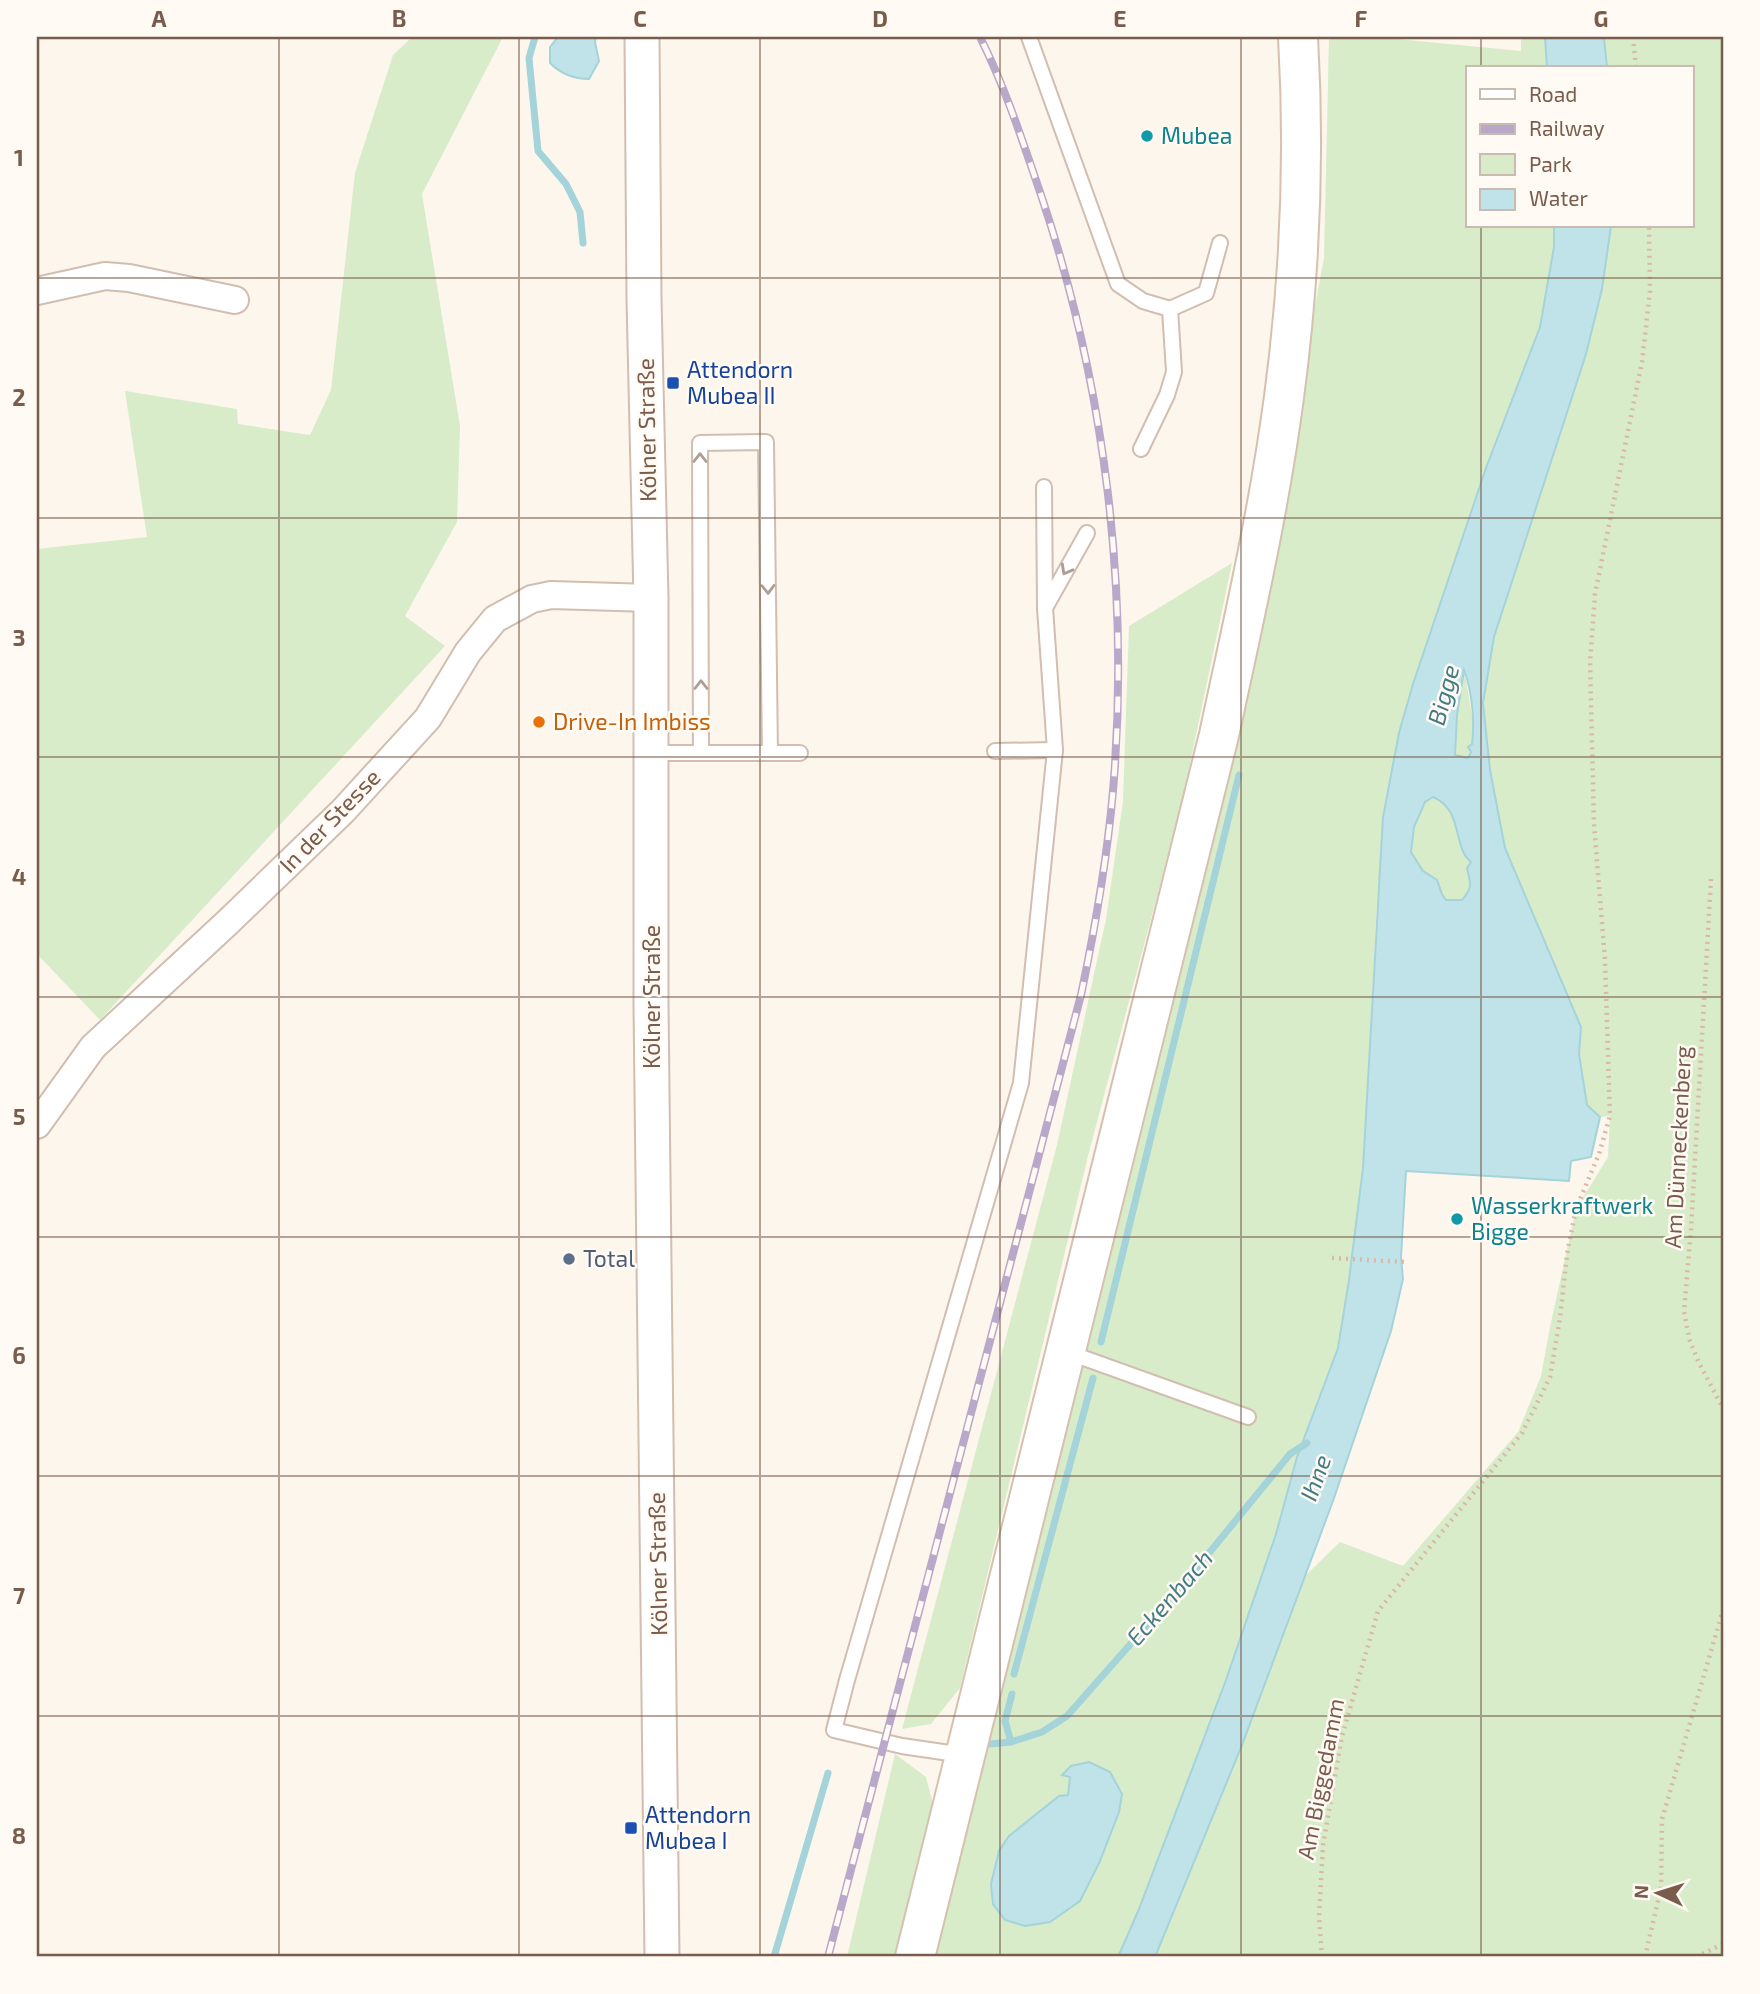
<svg xmlns="http://www.w3.org/2000/svg" width="1760" height="1994" viewBox="0 0 1760 1994" font-family="'Exo 2',sans-serif">
  <style>
    .green { fill: #d8ecc9 }
    .water { fill: #bfe3e8; stroke: #a5d3da; stroke-width: 2; fill-rule: evenodd }
    .lines { fill: none; stroke-linecap: round; stroke-linejoin: round }
    .stream { stroke: #a5d3da; stroke-width: 7 }
    .service-casing { stroke: #d1beb0; stroke-width: 18 }
    .minor-casing { stroke: #d1beb0; stroke-width: 30 }
    .tertiary-casing { stroke: #d1beb0; stroke-width: 37 }
    .secondary-casing { stroke: #d6c0b0; stroke-width: 42 }
    .path { stroke: #d9b8a5; stroke-width: 4.5; stroke-dasharray: 2 5; stroke-linecap: butt }
    .service { stroke: #fff; stroke-width: 14 }
    .minor { stroke: #fff; stroke-width: 26 }
    .tertiary { stroke: #fff; stroke-width: 33 }
    .secondary { stroke: #fff; stroke-width: 38 }
    .rail-casing { stroke: #b9a8c9; stroke-width: 8 }
    .rail { stroke: #fffaf3; stroke-width: 5; stroke-dasharray: 16; stroke-linecap: butt }
    .oneway { stroke: #af9d94 }
    .grid { fill: none; stroke: #7a5c4d; stroke-width: 2; stroke-opacity: 0.55 }
    .culture-dot { fill: #0f9aa8; stroke: #fffaf3; stroke-width: 2.5 }
    .transit-dot { fill: #1a4fb4; stroke: #fffaf3; stroke-width: 2.5 }
    .food-dot { fill: #e8710a; stroke: #fffaf3; stroke-width: 2.5 }
    .service-dot { fill: #5c6f8a; stroke: #fffaf3; stroke-width: 2.5 }
    .labels { text-anchor: middle; stroke-width: 5; stroke-linejoin: round; paint-order: stroke }
    .culture-label { font-size: 23px; fill: #0d838f; stroke: #fffaf3; text-anchor: start }
    .transit-label { font-size: 23px; fill: #164399; stroke: #fffaf3; text-anchor: start }
    .street-label { font-size: 23px; fill: #7a5c4d; stroke: #fffaf3 }
    .food-label { font-size: 23px; fill: #c56008; stroke: #fffaf3; text-anchor: start }
    .service-label { font-size: 23px; fill: #4e5e75; stroke: #fffaf3; text-anchor: start }
    .water-label { font-size: 24px; font-style: italic; fill: #437c86; stroke: #fffaf3 }
    .neatline { fill: none; stroke: #7a5c4d; stroke-width: 2.5 }
    .grid-label { font-size: 23px; text-anchor: middle; font-weight: bold; fill: #7a5c4d }
  </style>
  <rect width="100%" height="100%" fill="#fdf6ec"/>
  <g class="green">
    <path d="M 412,37 L 503,37 L 422,194 L 460,426 L 457,522 L 405,616 L 445,646 L 100,1020 L 37,954 L 37,549 L 147,537 L 125,391 L 237,409 L 238,424 L 310,435 L 331,390 L 355,173 L 393,55 Z"/>
    <path d="M 1329,37 L 1377,37 L 1521,51 L 1521,37 L 1545,37 L 1547,68 L 1468,68 L 1468,226 L 1554,226 L 1554,247 L 1540,327 L 1486,468 L 1413,684 L 1399,733 L 1377,903 L 1363,1168 L 1349,1280 L 1338,1348 L 1297,1457 L 1276,1534 L 1226,1680 L 1139,1909 L 1118,1957 L 933,1957 L 1240,706 L 1324,258 Z"/>
    <path d="M 1604,37 L 1723,37 L 1723,1957 L 1155,1957 L 1242,1745 L 1303,1578 L 1340,1542 L 1403,1566 L 1518,1432 L 1541,1376 L 1550,1327 L 1576,1209 L 1608,1157 L 1610,1116 L 1600,1117 L 1587,1105 L 1579,1054 L 1581,1027 L 1505,848 L 1490,770 L 1483,703 L 1494,637 L 1586,354 L 1602,289 L 1611,226 L 1692,226 L 1692,68 L 1607,68 Z"/>
    <path d="M 1232,563 L 1182,802 L 1089,1152 L 960,1688 L 931,1724 L 902,1729 L 1057,1145 L 1106,919 L 1123,801 L 1129,626 Z"/>
    <path d="M 1464,668 L 1474,728 L 1468,758 L 1455,755 L 1457,715 Z"/>
    <path d="M 1433,797 C 1464,812 1452,847 1471,862 L 1468,874 L 1472,880 L 1468,892 L 1462,900 L 1446,900 L 1442,894 L 1437,880 L 1423,871 L 1411,852 L 1414,827 L 1425,802 Z"/>
    <path d="M 895,1754 L 926,1777 L 934,1808 L 894,1957 L 847,1957 Z"/>
  </g>
  <g class="water">
    <path d="M 558,37 L 596,37 L 595,42 L 599,61 L 589,79 C 574,79 561,74 550,63 L 550,47 Z"/>
    <path d="M 1545,37 L 1604,37 L 1607,68 L 1547,68 Z"/>
    <path d="M 1554,226 L 1611,226 L 1602,289 L 1586,354 L 1494,637 L 1483,703 L 1490,770 L 1505,848 L 1581,1027 L 1579,1054 L 1587,1105 L 1600,1117 L 1591,1157 L 1571,1161 L 1569,1181 L 1406,1171 L 1401,1257 L 1403,1279 L 1391,1331 L 1333,1501 L 1242,1745 L 1155,1957 L 1118,1957 L 1139,1909 L 1226,1680 L 1276,1534 L 1297,1457 L 1338,1348 L 1349,1280 L 1363,1168 L 1383,817 L 1399,733 L 1413,684 L 1486,468 L 1540,327 L 1554,247 ZM 1464,670 C 1472,691 1475,721 1472,744 L 1468,747 L 1471,752 L 1468,758 L 1455,755 L 1457,715 ZM 1433,797 C 1464,810 1452,847 1471,862 L 1467,868 C 1470,883 1474,886 1462,900 L 1446,900 L 1442,894 L 1437,880 L 1423,871 L 1411,852 L 1414,827 L 1425,802 Z"/>
    <path d="M 1089,1762 L 1110,1772 L 1122,1794 L 1119,1812 L 1100,1861 L 1080,1901 L 1050,1922 L 1025,1926 L 1005,1920 L 993,1904 L 991,1884 L 999,1851 L 1009,1836 L 1059,1796 L 1068,1795 L 1070,1777 L 1062,1775 L 1071,1766 Z"/>
  </g>
  <g class="lines">
    <g class="stream">
      <path d="M 535,37 L 529,58 L 538,151 L 566,184 L 580,212 L 583,243"/>
      <path d="M 1101,1342 L 1239,775"/>
      <path d="M 1014,1674 L 1093,1378"/>
      <path d="M 1011,1742 L 1005,1721 L 1012,1694"/>
      <path d="M 990,1744 L 1011,1742 L 1042,1732 L 1067,1716 L 1187,1580 L 1290,1454 L 1307,1443"/>
      <path d="M 774,1957 L 828,1773"/>
    </g>
    <defs>
      <g id="service">
        <path d="M 1029,37 L 1118,284 L 1143,301 L 1170,309 L 1174,372 L 1167,395 L 1141,449"/>
        <path d="M 1170,309 L 1206,293 L 1220,243"/>
        <path d="M 1045,608 L 1087,533"/>
        <path d="M 995,751 L 1055,750"/>
        <path d="M 652,753 L 800,753"/>
        <path d="M 701,753 L 700,443 L 766,442 L 770,753"/>
        <path d="M 1067,1352 L 1248,1417"/>
        <path d="M 963,1755 L 902,1746 L 834,1730 L 847,1680 L 1021,1083 L 1055,750 L 1045,608 L 1044,487"/>
      </g>
      <g id="minor">
        <path d="M 37,291 L 105,276 L 129,278 L 235,300"/>
        <path d="M 37,1125 L 93,1047 L 227,923 L 343,811 L 428,718 L 468,652 L 495,619 L 532,599 L 551,595 L 651,598"/>
      </g>
      <path id="tertiary" d="M 642,37 L 644,299 L 651,598 L 651,1004 L 662,1957"/>
      <path id="secondary" d="M 915,1957 L 1219,735 C 1243,623 1269,511 1284,397 C 1300,277 1305,157 1298,37"/>
    </defs>
    <use href="#service" class="service-casing"/>
    <use href="#minor" class="minor-casing"/>
    <use href="#tertiary" class="tertiary-casing"/>
    <use href="#secondary" class="secondary-casing"/>
    <g class="path">
      <path d="M 1633,37 L 1636,68"/>
      <path d="M 1711,879 L 1691,1229 L 1684,1312 L 1690,1341 L 1699,1363 L 1723,1408"/>
      <path d="M 1332,1258 L 1405,1262"/>
      <path d="M 1322,1957 L 1319,1917 L 1323,1845 L 1342,1736 L 1378,1611 L 1522,1433 L 1550,1377 L 1560,1318 L 1567,1254 L 1576,1209 L 1599,1154 L 1610,1116 L 1605,960 L 1594,824 L 1590,662 L 1595,594 L 1642,362 L 1650,291 L 1649,226"/>
      <path d="M 1645,1957 L 1661,1888 L 1662,1819 L 1723,1610"/>
      <path d="M 1696,1957 L 1723,1944"/>
    </g>
    <use href="#service" class="service"/>
    <use href="#minor" class="minor"/>
    <use href="#tertiary" class="tertiary"/>
    <use href="#secondary" class="secondary"/>
    <defs>
      <path id="rail" d="M 828,1957 L 1081,995 C 1095,928 1107,860 1113,791 C 1130,590 1105,386 1041,195 C 1023,142 1005,87 980,37"/>
    </defs>
    <use href="#rail" class="rail-casing"/>
    <use href="#rail" class="rail"/>
  </g>
  <defs><path id="oneway-chevron" d="M-2-3.5L2.5 0L-2 3.5" fill="none" stroke-width="1.6" stroke-linecap="round" stroke-linejoin="round" transform="scale(1.75)"/></defs>
  <g class="oneway">
    <use href="#oneway-chevron" transform="translate(700 458) rotate(-90)"/>
    <use href="#oneway-chevron" transform="translate(1066 570) rotate(119)"/>
    <use href="#oneway-chevron" transform="translate(768 589) rotate(89)"/>
    <use href="#oneway-chevron" transform="translate(701 685) rotate(-90)"/>
  </g>
  <path class="grid" d="M 279,37 L 279,1957M 519,37 L 519,1957M 760,37 L 760,1957M 1000,37 L 1000,1957M 1241,37 L 1241,1957M 1481,37 L 1481,68M 1481,226 L 1481,1957M 37,278 L 1723,278M 37,518 L 1723,518M 37,757 L 1723,757M 37,997 L 1723,997M 37,1237 L 1723,1237M 37,1476 L 1723,1476M 37,1716 L 1723,1716"/>
  <g class="culture-dot">
    <circle cx="1147" cy="136" r="7"/>
    <circle cx="1457" cy="1219" r="7"/>
  </g>
  <g class="transit-dot">
    <rect x="666" y="376" width="14" height="14" rx="3.5"/>
    <rect x="624" y="1821" width="14" height="14" rx="3.5"/>
  </g>
  <circle class="food-dot" cx="539" cy="722" r="7"/>
  <circle class="service-dot" cx="569" cy="1259" r="7"/>
  <g class="labels">
    <g class="culture-label">
      <text x="1161" y="144">Mubea</text>
      <text x="1471" y="1214">Wasserkraftwerk<tspan x="1471" dy="26">Bigge</tspan></text>
    </g>
    <g class="transit-label">
      <text x="687" y="378">Attendorn<tspan x="687" dy="26">Mubea II</tspan></text>
      <text x="645" y="1823">Attendorn<tspan x="645" dy="26">Mubea I</tspan></text>
    </g>
    <g class="street-label">
      <text transform="translate(647 430) rotate(-91)" y="8">Kölner Straße</text>
      <text transform="translate(330 821) rotate(-46)" y="8">In der Stesse</text>
      <text transform="translate(652 997) rotate(-90)" y="8">Kölner Straße</text>
      <text transform="translate(1678 1147) rotate(-87)" y="8">Am Dünneckenberg</text>
      <text transform="translate(658 1564) rotate(-91)" y="8">Kölner Straße</text>
      <text transform="translate(1321 1779) rotate(-79)" y="8">Am Biggedamm</text>
    </g>
    <g class="food-label">
      <text x="553" y="730">Drive-In Imbiss</text>
    </g>
    <g class="service-label">
      <text x="583" y="1267">Total</text>
    </g>
    <g class="water-label">
      <text transform="translate(1444 695) rotate(-75)" y="8">Bigge</text>
      <text transform="translate(1316 1478) rotate(-70)" y="8">Ihne</text>
      <text transform="translate(1170 1598) rotate(-49)" y="8">Eckenbach</text>
    </g>
  </g>
  <rect width="1760" height="1994" fill="none" stroke="#fffaf3" stroke-width="77"/>
  <rect x="1466" y="66" width="228" height="161" fill="#fffaf3" stroke="#cabbb1" stroke-width="2"/>
  <rect x="1480" y="89" width="35" height="10" fill="#ffffff" stroke="#cabbb1" stroke-width="2"/>
  <text x="1529" y="102" font-size="21" fill="#7a5c4d">Road</text>
  <rect x="1480" y="124" width="35" height="10" fill="#b9a8c9" stroke="#cabbb1" stroke-width="2"/>
  <text x="1529" y="136" font-size="21" fill="#7a5c4d">Railway</text>
  <rect x="1480" y="154" width="35" height="21" fill="#d8ecc9" stroke="#cabbb1" stroke-width="2"/>
  <text x="1529" y="172" font-size="21" fill="#7a5c4d">Park</text>
  <rect x="1480" y="189" width="35" height="21" fill="#bfe3e8" stroke="#cabbb1" stroke-width="2"/>
  <text x="1529" y="206" font-size="21" fill="#7a5c4d">Water</text>
  <g transform="translate(1658 1893) rotate(274)" stroke="#fffaf3" stroke-width="5" paint-order="stroke">
  <path d="M0-5L12 26L0 18L-12 26Z" fill="#7a5c4d"/>
  <text y="-10" font-size="19" font-weight="bold" text-anchor="middle" fill="#7a5c4d">N</text>
  </g>
  <rect x="38" y="38" width="1684" height="1917" class="neatline"/>
  <g class="grid-label">
    <text x="159" y="27">A</text>
    <text x="399" y="27">B</text>
    <text x="640" y="27">C</text>
    <text x="880" y="27">D</text>
    <text x="1120" y="27">E</text>
    <text x="1361" y="27">F</text>
    <text x="1601" y="27">G</text>
    <text x="19" y="166">1</text>
    <text x="19" y="406">2</text>
    <text x="19" y="646">3</text>
    <text x="19" y="885">4</text>
    <text x="19" y="1125">5</text>
    <text x="19" y="1364">6</text>
    <text x="19" y="1604">7</text>
    <text x="19" y="1844">8</text>
  </g>
</svg>
